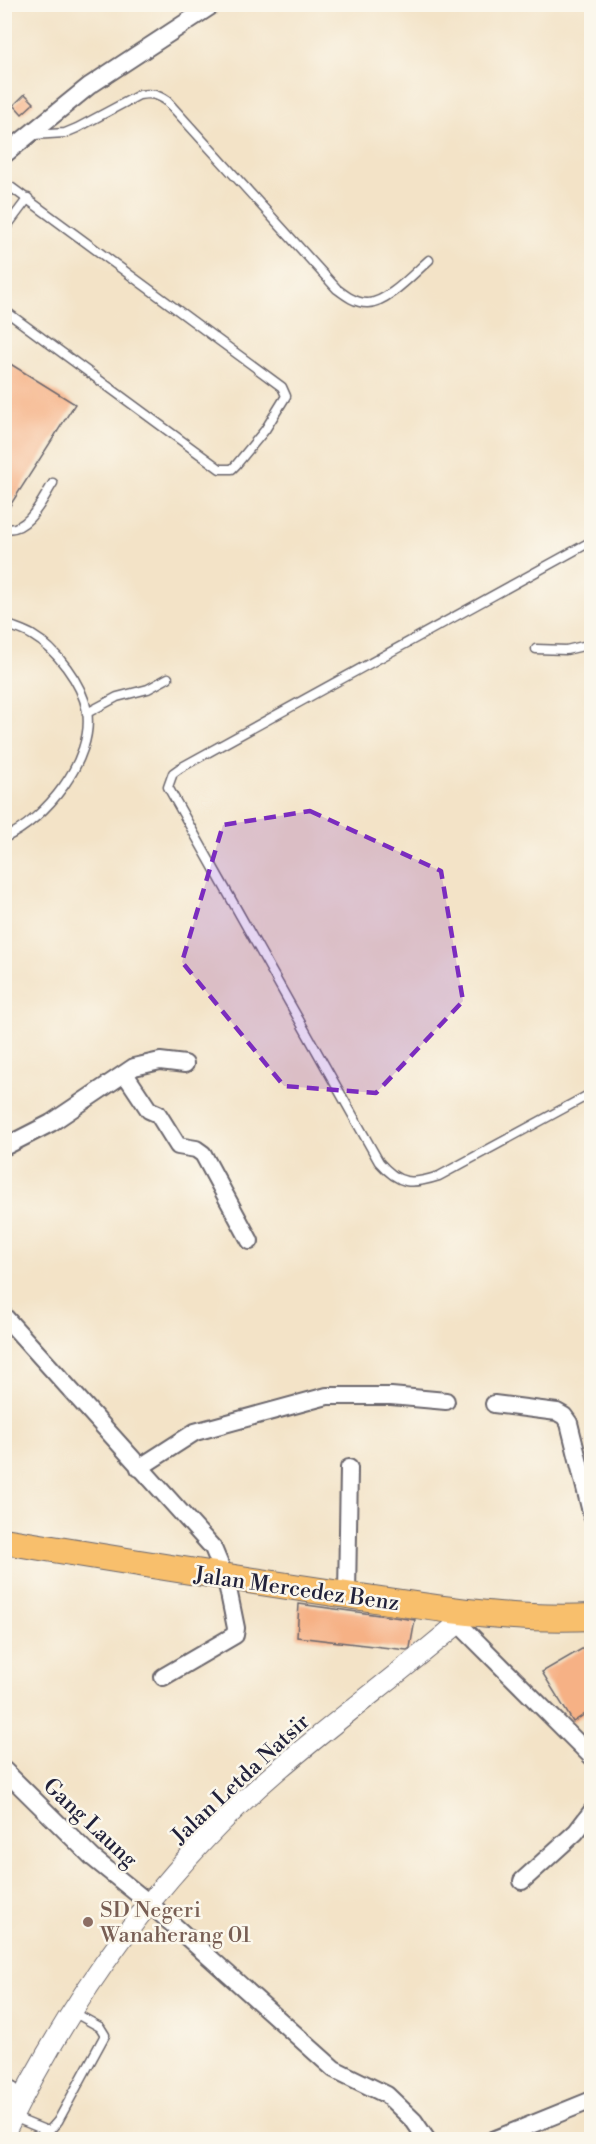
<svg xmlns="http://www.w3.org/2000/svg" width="596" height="2144" viewBox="0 0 596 2144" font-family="'Libre Bodoni',serif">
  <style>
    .building { fill: #f6b185 }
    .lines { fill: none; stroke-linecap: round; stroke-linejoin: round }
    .service-casing { stroke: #6b666c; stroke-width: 11 }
    .minor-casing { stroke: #6b666c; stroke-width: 20 }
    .tertiary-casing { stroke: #6b666c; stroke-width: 22 }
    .primary-casing { stroke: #6b666c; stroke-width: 28 }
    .service { stroke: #fff; stroke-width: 8 }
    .minor { stroke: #fff; stroke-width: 16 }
    .tertiary { stroke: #fff; stroke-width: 20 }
    .primary { stroke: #f8bf6c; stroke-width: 26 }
    .marked { fill: #7b2cbf; fill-opacity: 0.2; stroke: #7b2cbf; stroke-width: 4.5; stroke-dasharray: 12 8; stroke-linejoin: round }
    .education-dot { fill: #8d6e63; stroke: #fbf7ec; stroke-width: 2 }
    .labels { text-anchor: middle; stroke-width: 5; stroke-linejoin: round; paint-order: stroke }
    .street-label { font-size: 22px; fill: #22223b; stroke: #fbf7ec }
    .education-label { font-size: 22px; fill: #785e54; stroke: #fbf7ec; text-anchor: start }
  </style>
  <rect width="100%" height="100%" fill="#fbf7ec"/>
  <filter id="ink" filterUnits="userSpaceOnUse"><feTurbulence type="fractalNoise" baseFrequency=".0167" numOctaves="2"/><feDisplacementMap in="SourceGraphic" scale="12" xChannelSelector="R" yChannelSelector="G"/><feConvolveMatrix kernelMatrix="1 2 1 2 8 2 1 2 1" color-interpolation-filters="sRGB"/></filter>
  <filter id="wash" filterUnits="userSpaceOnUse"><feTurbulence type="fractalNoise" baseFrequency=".008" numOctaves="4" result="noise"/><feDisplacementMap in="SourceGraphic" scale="24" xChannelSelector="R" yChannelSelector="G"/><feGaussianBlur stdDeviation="1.35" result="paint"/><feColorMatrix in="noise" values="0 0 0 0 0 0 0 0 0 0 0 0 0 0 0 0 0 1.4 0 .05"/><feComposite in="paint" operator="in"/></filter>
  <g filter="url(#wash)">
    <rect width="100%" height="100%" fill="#f3e3c7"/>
    <g id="blocks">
      <g class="building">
        <path d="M 25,94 L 34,103 L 22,114 L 14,105 Z"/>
        <path d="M 4,360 L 75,404 L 4,515 Z"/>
        <path d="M 299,1604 L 415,1620 L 410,1648 L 407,1650 L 297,1637 Z"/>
        <path d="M 587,1646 L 591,1653 L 591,1710 L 573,1722 L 542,1672 Z"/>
      </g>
    </g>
  </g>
  <g filter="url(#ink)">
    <use href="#blocks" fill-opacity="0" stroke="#6b666c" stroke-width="1.5"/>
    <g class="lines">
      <defs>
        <g id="service">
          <path d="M 33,135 L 65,133 L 77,128 L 139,95 C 151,93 157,94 167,101 L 337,289 C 345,295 355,303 367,303 C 386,304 415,272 429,260"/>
          <path d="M 4,182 L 282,387 L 286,396 L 265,430 L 236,465 L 232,469 L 220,469 L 4,310"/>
          <path d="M 4,230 L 28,198"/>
          <path d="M 4,528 C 28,534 43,498 53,483"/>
          <path d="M 592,541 L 180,768 L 173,773 L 168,787 L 379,1162 C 399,1185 411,1185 439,1176 L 592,1093"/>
          <path d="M 536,649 L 566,650 L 592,644"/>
          <path d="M 87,713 L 117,697 L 148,689 L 168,678"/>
          <path d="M 4,838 C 45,820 95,759 87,711 C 82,683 56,649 32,635 C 24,630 15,628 6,624"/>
          <path d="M 13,2117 L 45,2130 L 50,2130 L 58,2121 L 105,2035 L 100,2027 L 73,2012"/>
        </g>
        <g id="minor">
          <path d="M 4,155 L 89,86 L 214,4"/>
          <path d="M 125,1074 L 149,1110 L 158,1114 L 178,1146 L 196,1149 L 203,1154 L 250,1241"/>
          <path d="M 4,1147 L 51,1123 L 134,1067 L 160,1061 L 185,1064"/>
          <path d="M 4,1316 L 213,1548 L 226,1579 L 236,1628 L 235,1635 L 163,1677"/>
          <path d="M 494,1404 L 557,1412 L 564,1416 L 569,1423 L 592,1516"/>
          <path d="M 139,1468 L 195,1432 L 327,1396 L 391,1396 L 446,1401"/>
          <path d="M 347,1595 L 349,1468"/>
          <path d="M 458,1623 L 592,1757"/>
          <path d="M 4,1770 L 93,1858 L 150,1904 L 334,2069 L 387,2095 L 414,2121 L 427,2140"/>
          <path d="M 522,1881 L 576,1832 L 592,1811"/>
          <path d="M 4,2083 L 21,2101"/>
          <path d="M 493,2140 L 592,2100"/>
        </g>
        <path id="tertiary" d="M 4,2134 C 71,1997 163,1868 279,1769 C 341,1716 407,1668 469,1614"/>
        <path id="primary" d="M 4,1541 C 119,1560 232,1578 347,1595 C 430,1607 507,1621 592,1617"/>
      </defs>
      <use href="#service" class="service-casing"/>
      <use href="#minor" class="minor-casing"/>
      <use href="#tertiary" class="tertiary-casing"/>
      <use href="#primary" class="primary-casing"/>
      <use href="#service" class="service"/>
      <use href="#minor" class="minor"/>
      <use href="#tertiary" class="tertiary"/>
      <use href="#primary" class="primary"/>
    </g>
  </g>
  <path class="marked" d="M 310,811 L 441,871 L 463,1001 L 376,1093 L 284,1086 L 182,962 L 223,825 Z"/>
  <circle class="education-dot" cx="88" cy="1922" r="6"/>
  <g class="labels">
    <g class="street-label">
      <text transform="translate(297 1588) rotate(8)" y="8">Jalan Mercedez Benz</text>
      <text transform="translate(240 1778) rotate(-43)" y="8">Jalan Letda Natsir</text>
      <text transform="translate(91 1822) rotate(43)" y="8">Gang Laung</text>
    </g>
    <g class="education-label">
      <text x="100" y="1917">SD Negeri<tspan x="100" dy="25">Wanaherang 01</tspan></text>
    </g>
  </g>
  <rect width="596" height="2144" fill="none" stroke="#fbf7ec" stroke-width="24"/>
</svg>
